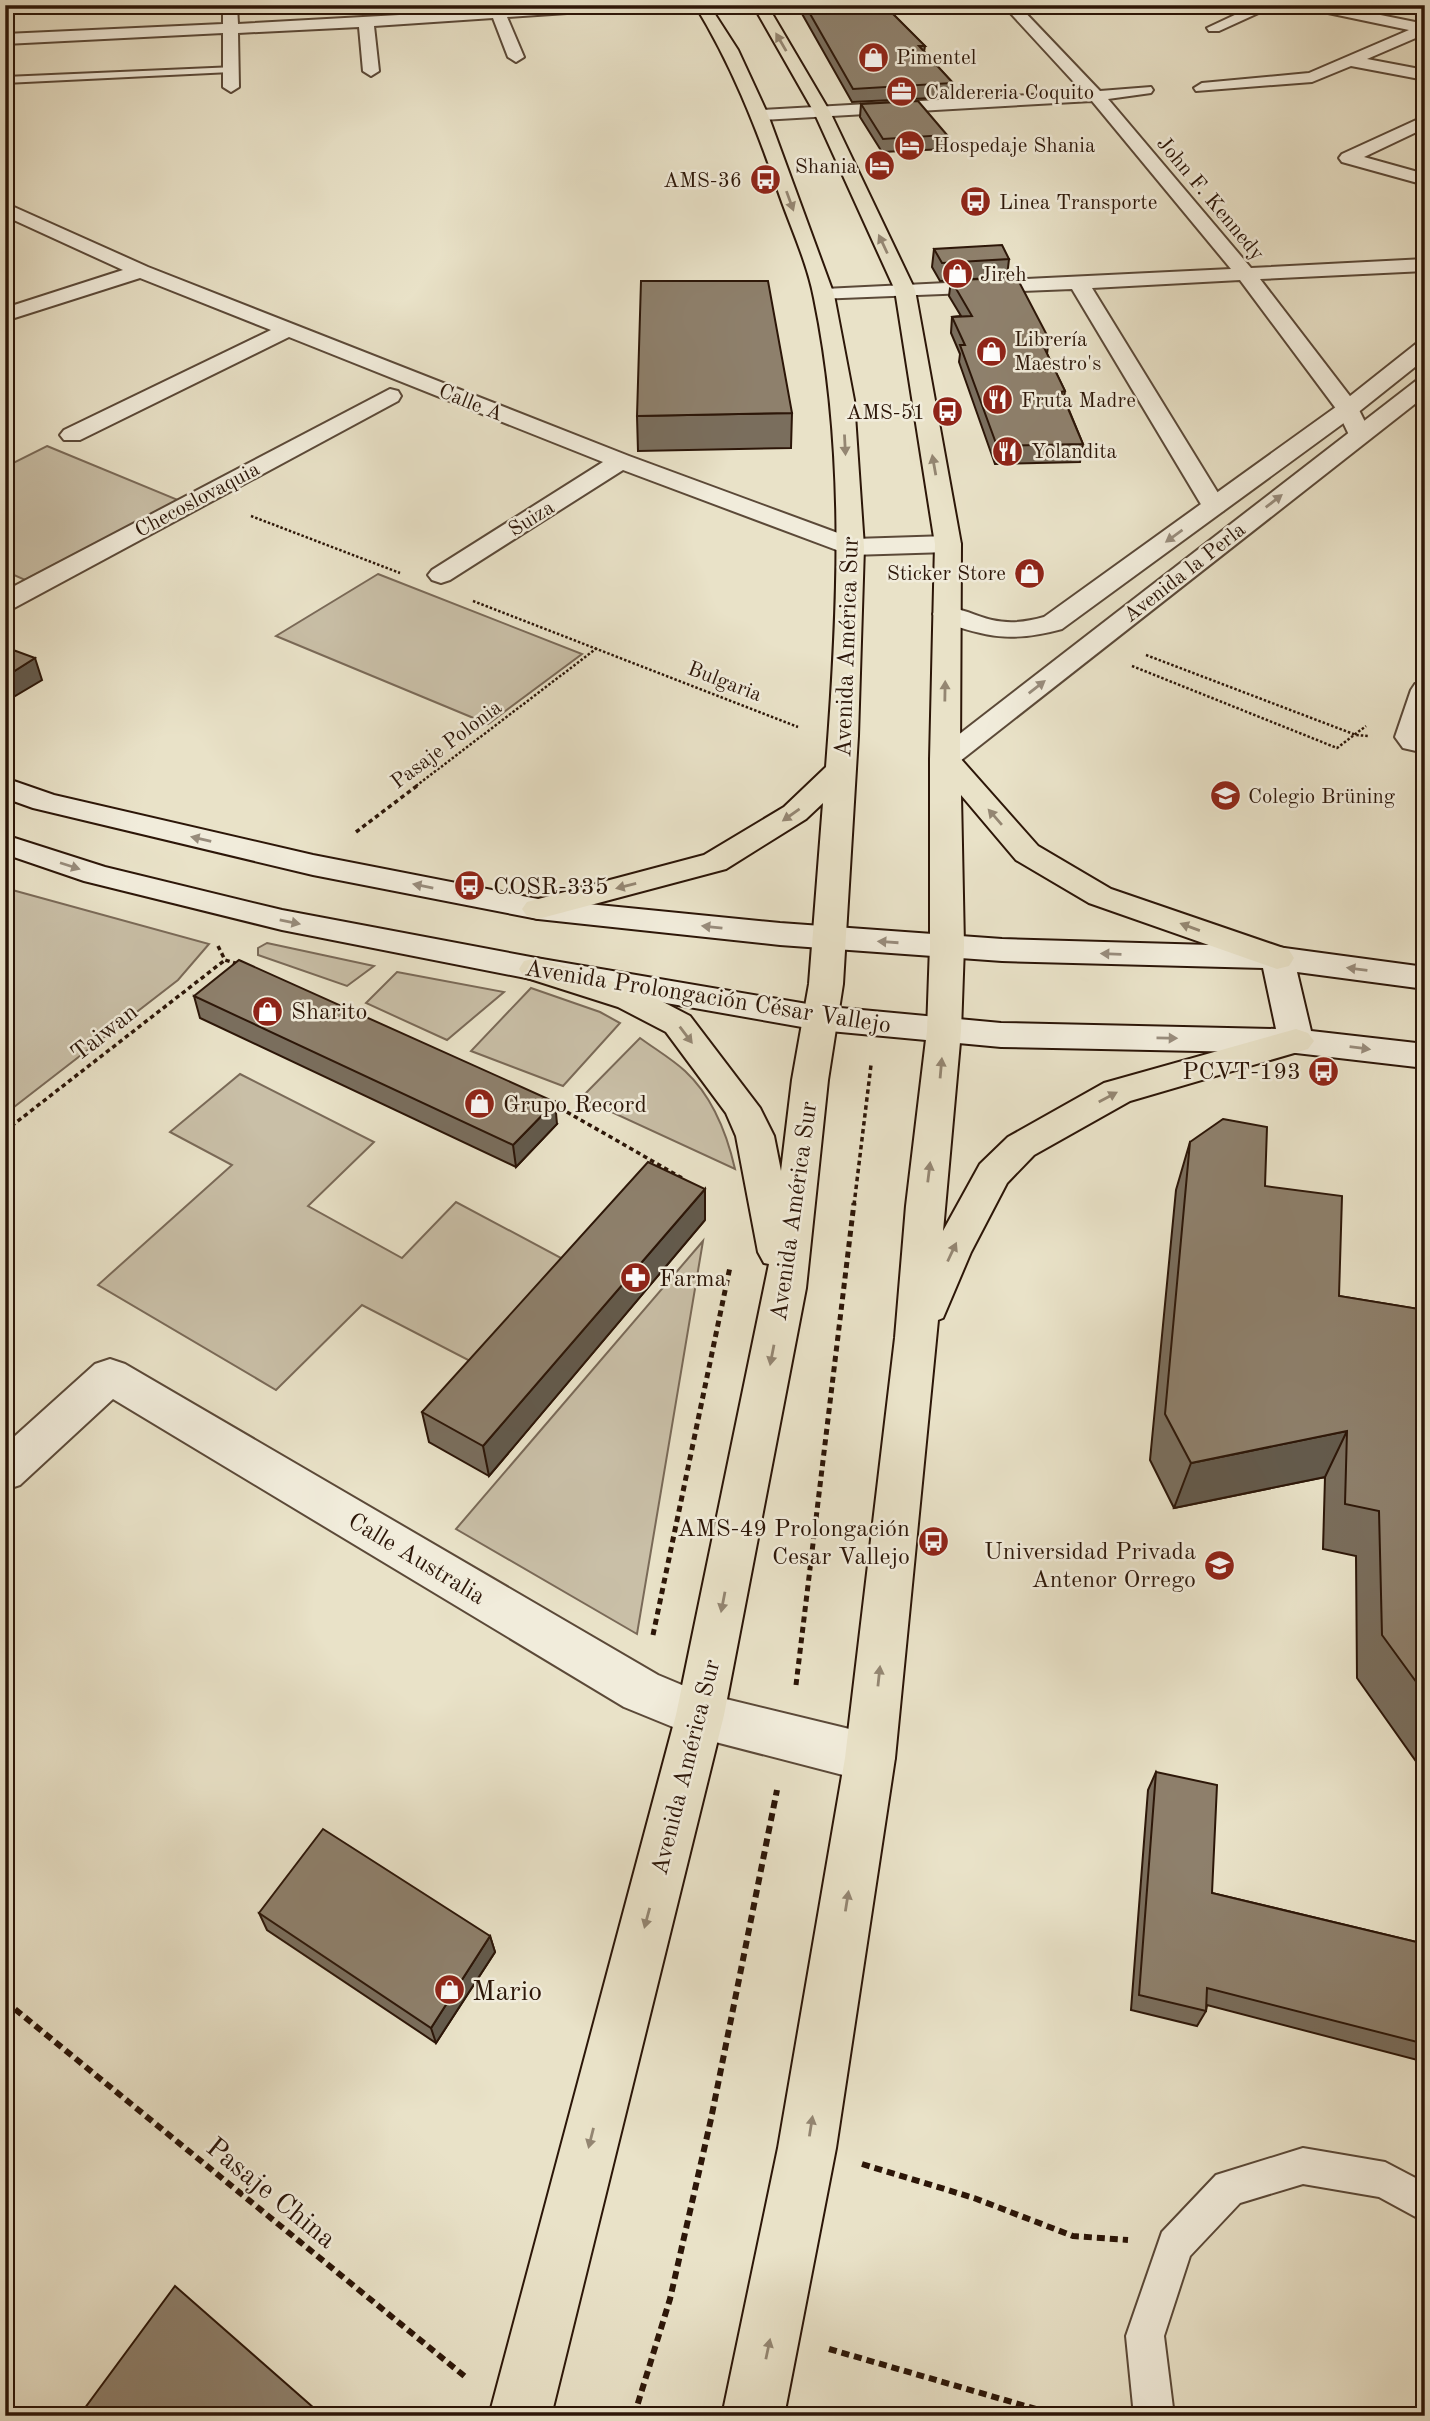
<svg xmlns="http://www.w3.org/2000/svg" width="1430" height="2421" viewBox="0 0 1430 2421" font-family="'Old Standard TT',serif">
  <style>
    .green { fill: #c9bfa7; stroke: #7a6a58; stroke-width: 2 }
    .lines { fill: none; stroke-linecap: round; stroke-linejoin: round }
    .service-casing { stroke: #5b4938; stroke-width: 4 }
    .minor-casing { stroke: #5b4938; stroke-width: 4 }
    .tertiary-casing { stroke: #5b4938; stroke-width: 4 }
    .secondary-casing { stroke: #2c1608; stroke-width: 4 }
    .primary-casing { stroke: #2c1608; stroke-width: 4 }
    .path-far3 { stroke: #2c1608; stroke-width: 2.5; stroke-dasharray: 2.5 2; stroke-linecap: butt }
    .path-far2 { stroke: #2c1608; stroke-width: 3.5; stroke-dasharray: 4.5 3.5; stroke-linecap: butt }
    .path-far1 { stroke: #2c1608; stroke-width: 5; stroke-dasharray: 6 4.5; stroke-linecap: butt }
    .path { stroke: #2c1608; stroke-width: 6; stroke-dasharray: 8 5; stroke-linecap: butt }
    .service { fill: #f1ecdb; fill-rule: evenodd }
    .minor { fill: #f1ecdb; fill-rule: evenodd }
    .tertiary { fill: #f1ecdb; fill-rule: evenodd }
    .secondary { fill: #f1ecdb; fill-rule: evenodd }
    .primary { fill: #e9e2c8; fill-rule: evenodd }
    .wall { fill: #7a6e5d; stroke: #2c1608; stroke-width: 2 }
    .shaded-wall { fill: #635a4c; stroke: #2c1608; stroke-width: 2 }
    .building { fill: #8e806c; stroke: #2c1608; stroke-width: 2 }
    .oneway { fill: #948672 }
    .oneway2 { fill: #988c7c }
    .labels { text-anchor: middle; stroke-width: 5; stroke-linejoin: round; paint-order: stroke }
    .far-poi-label { font-size: 21px; fill: #2c1608; stroke: #f1ecdb; text-anchor: start }
    .far-street-label { font-size: 21px; fill: #2c1608; stroke: #f1ecdb }
    .street-label { font-size: 24px; fill: #2c1608; stroke: #f1ecdb }
    .poi-label { font-size: 24px; fill: #2c1608; stroke: #f1ecdb; text-anchor: start }
    .near-poi-label { font-size: 28px; fill: #2c1608; stroke: #f1ecdb; text-anchor: start }
    .near-street-label { font-size: 28px; fill: #2c1608; stroke: #f1ecdb }
  </style>
  <rect width="100%" height="100%" fill="#e9e2c8"/>
  <filter id="stains"><feTurbulence type="fractalNoise" baseFrequency=".00286" numOctaves="4"/><feColorMatrix values="0 0 0 0 .2 0 0 0 0 .09 0 0 0 0 .02 0 0 0 .5 -.17"/></filter>
  <radialGradient id="worn" r=".72"><stop offset=".6" stop-color="#630" stop-opacity="0"/><stop offset="1" stop-color="#630" stop-opacity=".3"/></radialGradient>
  <g class="green">
    <path d="M 47,446 L 178,500 L 25,580 L 5,571 L 5,467 Z"/>
    <path d="M 378,574 L 582,654 L 488,724 L 276,636 Z"/>
    <path d="M 5,888 L 209,944 L 178,980 L 5,1114 Z"/>
    <path d="M 267,943 L 374,966 L 347,986 L 258,955 L 258,948 Z"/>
    <path d="M 397,972 L 504,992 L 447,1040 L 366,1003 Z"/>
    <path d="M 531,988 L 600,1012 L 620,1023 L 563,1086 L 471,1051 Z"/>
    <path d="M 640,1038 C 655,1049 672,1059 685,1071 C 712,1096 727,1134 735,1169 L 581,1098 Z"/>
    <path d="M 240,1074 L 374,1142 L 308,1206 L 402,1258 L 456,1202 L 563,1259 L 472,1362 L 362,1305 L 276,1390 L 98,1285 L 232,1165 L 170,1132 Z"/>
    <path d="M 703,1241 L 637,1634 L 456,1529 Z"/>
  </g>
  <g class="lines">
    <defs>
      <g id="service">
        <path d="M 235,67 L 235,71 L 231,72 L 5,83 L 5,77 Z"/>
        <path d="M 1303,2148 L 1385,2162 L 1425,2183 L 1425,2222 L 1379,2197 L 1303,2184 L 1240,2203 L 1190,2256 L 1164,2336 L 1174,2416 L 1134,2416 L 1126,2336 L 1162,2232 L 1216,2175 Z"/>
      </g>
      <g id="minor">
        <path d="M 223,5 L 237,5 L 238,24 L 490,10 L 488,5 L 502,5 L 504,9 L 633,5 L 626,9 L 507,17 L 524,57 L 516,62 L 508,57 L 493,18 L 374,26 L 379,71 L 371,76 L 363,71 L 359,27 L 238,33 L 239,87 L 231,92 L 223,87 L 223,33 L 5,44 L 5,34 L 223,24 Z"/>
        <path d="M 1003,5 L 1018,5 L 1100,91 L 1151,87 L 1153,90 L 1151,93 L 1108,99 L 1251,268 L 1425,259 L 1425,271 L 1260,279 L 1356,404 L 1371,434 L 1367,439 L 1351,439 L 1337,410 L 1240,280 L 1092,288 L 1226,506 L 1223,511 L 1214,513 L 1205,511 L 1202,506 L 1072,289 L 817,299 L 814,295 L 817,291 L 824,289 L 1231,269 L 1092,101 L 760,120 L 752,115 L 760,110 L 1083,92 Z"/>
        <path d="M 1256,5 L 1276,5 L 1219,31 L 1209,31 L 1207,28 Z"/>
        <path d="M 1302,5 L 1331,5 L 1425,24 L 1425,34 L 1367,59 L 1425,70 L 1425,80 L 1351,66 L 1312,82 L 1196,91 L 1194,88 L 1202,83 L 1309,73 L 1409,30 L 1309,9 Z"/>
        <path d="M 1425,116 L 1425,128 L 1364,157 L 1425,174 L 1425,185 L 1342,162 L 1339,158 L 1342,154 Z"/>
        <path d="M 5,203 L 148,267 L 629,456 L 854,539 L 948,536 L 957,539 L 961,544 L 957,549 L 948,552 L 851,555 L 842,552 L 623,470 L 450,580 L 441,583 L 432,580 L 428,575 L 432,570 L 603,462 L 289,337 L 80,440 L 64,440 L 60,435 L 64,430 L 271,330 L 140,278 L 5,321 L 5,308 L 123,270 L 5,216 Z"/>
        <path d="M 390,389 L 398,391 L 401,396 L 398,401 L 14,608 L 5,610 L 5,591 Z"/>
        <path d="M 1425,682 L 1425,753 L 1403,748 L 1395,737 L 1411,690 L 1415,684 Z"/>
        <path d="M 110,1359 L 125,1364 L 658,1675 L 701,1693 L 870,1734 L 887,1741 L 895,1758 L 887,1775 L 870,1782 L 700,1738 L 624,1707 L 113,1399 L 20,1485 L 5,1490 L 5,1445 L 95,1364 Z"/>
      </g>
      <g id="tertiary">
        <path d="M 1425,342 L 1425,359 L 1356,414 L 1062,629 C 1010,643 987,637 937,620 L 933,614 L 937,608 C 955,604 974,616 992,620 C 1009,624 1027,622 1044,617 L 1340,404 L 1417,343 Z"/>
        <path d="M 1425,378 L 1425,396 L 955,765 L 945,768 L 935,765 L 930,759 L 935,753 L 1417,380 Z"/>
      </g>
      <path id="secondary" d="M 5,778 L 54,795 L 313,855 L 538,899 L 780,923 L 1002,939 L 1277,947 L 1425,967 L 1425,989 L 1297,972 L 1311,1031 L 1425,1044 L 1425,1068 L 1296,1053 L 1001,1047 L 819,1030 L 536,980 L 282,930 L 84,881 L 5,854 L 5,835 L 105,867 L 282,910 L 536,958 L 819,1006 L 1001,1023 L 1276,1029 L 1263,968 L 1002,961 L 780,945 L 538,919 L 313,875 L 33,808 L 5,798 Z"/>
      <g id="primary">
        <path d="M 695,5 L 709,5 L 738,50 L 768,115 L 834,295 L 854,400 L 864,547 L 858,736 L 843,984 L 828,1080 L 806,1288 L 724,1715 L 551,2416 L 489,2416 L 676,1715 L 769,1264 L 764,1263 L 758,1252 L 736,1136 L 726,1113 L 666,1032 L 618,1007 L 524,977 L 519,969 L 524,961 L 536,958 L 548,961 L 642,991 L 690,1016 L 760,1108 L 774,1136 L 781,1171 L 792,1080 L 809,984 L 823,803 L 806,819 L 726,869 L 538,919 L 527,916 L 522,909 L 527,902 L 704,855 L 784,807 L 826,767 C 838,611 846,453 814,298 C 807,261 789,224 777,188 C 755,124 731,64 695,5 Z"/>
        <path d="M 753,5 L 767,5 L 830,112 L 915,290 L 961,544 L 960,758 L 1038,846 L 1111,889 L 1289,950 L 1294,958 L 1289,966 L 1277,969 L 1089,903 L 1016,860 L 961,795 L 964,946 L 961,1031 L 943,1231 L 980,1164 L 1008,1137 L 1104,1083 L 1296,1029 L 1308,1033 L 1314,1041 L 1308,1049 L 1130,1101 L 1034,1155 L 1007,1183 L 971,1252 L 943,1318 L 938,1320 L 895,1758 L 836,2148 L 784,2416 L 722,2416 L 778,2148 L 845,1758 L 895,1338 L 906,1206 L 927,1031 L 930,946 L 930,759 L 935,544 L 895,290 L 814,112 Z"/>
      </g>
    </defs>
    <use href="#service" class="service-casing"/>
    <use href="#minor" class="minor-casing"/>
    <use href="#tertiary" class="tertiary-casing"/>
    <use href="#secondary" class="secondary-casing"/>
    <use href="#primary" class="primary-casing"/>
    <g class="path-far3">
      <path d="M 251,516 L 400,573"/>
      <path d="M 473,601 L 798,727"/>
      <path d="M 1146,655 L 1356,735 L 1368,736"/>
      <path d="M 1132,666 L 1337,748 L 1366,726"/>
      <path d="M 416,786 L 597,648"/>
    </g>
    <g class="path-far2">
      <path d="M 356,832 L 418,785"/>
      <path d="M 218,946 L 225,960 L 238,964"/>
      <path d="M 553,1104 L 682,1178"/>
      <path d="M 5,1131 L 225,960"/>
      <path d="M 854,1205 L 871,1065"/>
    </g>
    <g class="path-far1">
      <path d="M 653,1635 L 730,1267"/>
      <path d="M 796,1685 L 854,1203"/>
    </g>
    <g class="path">
      <path d="M 5,2001 L 468,2379"/>
      <path d="M 862,2164 L 974,2198 L 1073,2236 L 1128,2240"/>
      <path d="M 829,2349 L 1060,2416"/>
      <path d="M 634,2416 L 670,2299 L 711,2119 L 777,1790"/>
    </g>
    <use href="#service" class="service"/>
    <use href="#minor" class="minor"/>
    <use href="#tertiary" class="tertiary"/>
    <use href="#secondary" class="secondary"/>
    <use href="#primary" class="primary"/>
  </g>
  <g class="wall">
    <path d="M 797,5 L 884,5 L 925,46 L 924,52 L 953,83 L 952,97 L 852,102 Z"/>
    <path d="M 861,104 L 947,135 L 945,149 L 882,152 L 860,117 Z"/>
    <path d="M 934,249 L 1009,259 L 1007,277 L 940,281 L 932,267 Z"/>
    <path d="M 951,280 L 1049,339 L 1047,354 L 1065,391 L 1064,398 L 1083,444 L 1080,462 L 995,464 L 959,362 L 960,354 L 951,333 L 952,317 L 961,316 L 949,296 Z"/>
    <path d="M 792,413 L 791,448 L 638,451 L 637,416 Z"/>
    <path d="M 194,996 L 557,1124 L 516,1167 L 200,1018 Z"/>
    <path d="M 1190,1142 L 1265,1186 L 1339,1296 L 1425,1310 L 1425,1774 L 1357,1678 L 1356,1556 L 1323,1549 L 1325,1477 L 1174,1508 L 1150,1460 L 1176,1190 Z"/>
    <path d="M 705,1220 L 489,1476 L 429,1442 L 422,1412 Z"/>
    <path d="M 1156,1772 L 1212,1893 L 1425,1944 L 1425,2062 L 1207,2005 L 1206,2011 L 1197,2026 L 1131,2010 L 1148,1790 Z"/>
    <path d="M 259,1913 L 490,1936 L 495,1952 L 436,2043 L 267,1930 Z"/>
  </g>
  <g class="shaded-wall">
    <path d="M 35,658 L 42,680 L 5,702 L 5,677 Z"/>
    <path d="M 555,1102 L 557,1124 L 516,1167 L 513,1145 Z"/>
    <path d="M 705,1189 L 705,1220 L 489,1476 L 483,1446 Z"/>
    <path d="M 1347,1431 L 1325,1477 L 1174,1508 L 1191,1463 Z"/>
    <path d="M 490,1936 L 495,1952 L 436,2043 L 431,2028 Z"/>
  </g>
  <g class="building">
    <path d="M 805,5 L 884,5 L 925,46 L 919,46 L 953,83 L 853,89 Z"/>
    <path d="M 918,101 L 947,135 L 883,139 L 861,104 Z"/>
    <path d="M 1002,245 L 1009,259 L 942,263 L 934,249 Z"/>
    <path d="M 1017,278 L 1049,339 L 1040,339 L 1065,391 L 1061,392 L 1083,444 L 997,446 L 960,345 L 965,345 L 952,317 L 972,316 L 951,280 Z"/>
    <path d="M 641,281 L 768,281 L 792,413 L 637,416 Z"/>
    <path d="M 5,647 L 35,658 L 5,677 Z"/>
    <path d="M 239,960 L 555,1102 L 513,1145 L 194,996 Z"/>
    <path d="M 1223,1119 L 1267,1127 L 1265,1186 L 1342,1196 L 1339,1296 L 1425,1310 L 1425,1694 L 1382,1635 L 1379,1511 L 1345,1504 L 1347,1431 L 1191,1463 L 1165,1414 L 1190,1142 Z"/>
    <path d="M 648,1162 L 705,1189 L 483,1446 L 422,1412 Z"/>
    <path d="M 1156,1772 L 1217,1785 L 1212,1893 L 1425,1944 L 1425,2044 L 1207,1988 L 1206,2011 L 1139,1995 Z"/>
    <path d="M 323,1829 L 490,1936 L 431,2028 L 259,1913 Z"/>
    <path d="M 175,2286 L 323,2416 L 79,2416 Z"/>
  </g>
  <defs><path id="oneway-solid" d="M-6-.8H1V-3.2L6.5 0L1 3.2V.8H-6Z" transform="scale(1.75)"/></defs>
  <g class="oneway">
    <use href="#oneway-solid" transform="translate(781 42) rotate(-120)"/>
    <use href="#oneway-solid" transform="translate(790 201) rotate(70)"/>
    <use href="#oneway-solid" transform="translate(883 244) rotate(-115)"/>
    <use href="#oneway-solid" transform="translate(845 445) rotate(87)"/>
    <use href="#oneway-solid" transform="translate(934 465) rotate(-100)"/>
    <use href="#oneway-solid" transform="translate(945 691) rotate(-89)"/>
    <use href="#oneway-solid" transform="translate(791 815) rotate(145)"/>
    <use href="#oneway-solid" transform="translate(995 817) rotate(-131)"/>
    <use href="#oneway-solid" transform="translate(626 886) rotate(166)"/>
    <use href="#oneway-solid" transform="translate(1190 927) rotate(-160)"/>
    <use href="#oneway-solid" transform="translate(686 1035) rotate(53)"/>
    <use href="#oneway-solid" transform="translate(941 1068) rotate(-85)"/>
    <use href="#oneway-solid" transform="translate(1108 1097) rotate(-28)"/>
    <use href="#oneway-solid" transform="translate(929 1172) rotate(-83)"/>
    <use href="#oneway-solid" transform="translate(952 1252) rotate(-65)"/>
    <use href="#oneway-solid" transform="translate(772 1355) rotate(101)"/>
    <use href="#oneway-solid" transform="translate(723 1602) rotate(101)"/>
    <use href="#oneway-solid" transform="translate(879 1676) rotate(-84)"/>
    <use href="#oneway-solid" transform="translate(847 1901) rotate(-81)"/>
    <use href="#oneway-solid" transform="translate(647 1918) rotate(105)"/>
    <use href="#oneway-solid" transform="translate(811 2126) rotate(-81)"/>
    <use href="#oneway-solid" transform="translate(591 2138) rotate(104)"/>
    <use href="#oneway-solid" transform="translate(768 2349) rotate(-78)"/>
  </g>
  <g class="oneway2">
    <use href="#oneway-solid" transform="translate(1274 501) rotate(-38)"/>
    <use href="#oneway-solid" transform="translate(1174 536) rotate(144)"/>
    <use href="#oneway-solid" transform="translate(1037 687) rotate(-38)"/>
    <use href="#oneway-solid" transform="translate(201 839) rotate(-167)"/>
    <use href="#oneway-solid" transform="translate(70 866) rotate(18)"/>
    <use href="#oneway-solid" transform="translate(423 886) rotate(-169)"/>
    <use href="#oneway-solid" transform="translate(290 922) rotate(11)"/>
    <use href="#oneway-solid" transform="translate(712 927) rotate(-174)"/>
    <use href="#oneway-solid" transform="translate(888 942) rotate(-176)"/>
    <use href="#oneway-solid" transform="translate(1111 954) rotate(-178)"/>
    <use href="#oneway-solid" transform="translate(1357 969) rotate(-173)"/>
    <use href="#oneway-solid" transform="translate(1167 1038) rotate(1)"/>
    <use href="#oneway-solid" transform="translate(1360 1048) rotate(7)"/>
  </g>
  <defs>
    <symbol id="shop-disc" viewBox="-11 -11 22 22"><circle r="9.5" fill="#8f2418" stroke="#f1ecdb"/><path d="M-5-2.5h2.3a2.7 3.5 0 0 1 5.4 0H5L5.5 6h-11ZM-1.5-2.5h3a1.5 2.3 0 0 0-3 0Z" fill="#fff"/></symbol>
    <symbol id="office-disc" viewBox="-11 -11 22 22"><circle r="9.5" fill="#8f2418" stroke="#f1ecdb"/><path d="M-6-3h4V-5.5h4V-3h4V5H-6ZM-1-4.5V-3h2v-1.5ZM-6 0V1H6V0Z" fill="#fff"/></symbol>
    <symbol id="hotel-disc" viewBox="-11 -11 22 22"><circle r="9.5" fill="#8f2418" stroke="#f1ecdb"/><path d="M-6-4.5h1.5V1H6V5H4.5V3h-9V5H-6ZM-4 0a1.8 1.8 0 1 1 3.6 0ZM.5 0V-2.5h3Q6-2.5 6 0Z" fill="#fff"/></symbol>
    <symbol id="bus-disc" viewBox="-11 -11 22 22"><circle r="9.5" fill="#8f2418" stroke="#f1ecdb"/><path d="M-5-6H5V4H4V6H2V4H-2V6H-4V4H-5ZM-3.5-4V0h7V-4ZM-3.5 1.2v1.5H-2V1.2ZM2 1.2v1.5H3.5V1.2Z" fill="#fff"/></symbol>
    <symbol id="restaurant-disc" viewBox="-11 -11 22 22"><circle r="9.5" fill="#8f2418" stroke="#f1ecdb"/><path d="M-5-6h1v4h1v-4h1v4h1v-4h1v5L-1.5 .5V6h-2V.5L-5-1ZM5-6V6H3V1.5H1.5Q1.5-4 5-6Z" fill="#fff"/></symbol>
    <symbol id="school-disc" viewBox="-11 -11 22 22"><circle r="9.5" fill="#8f2418" stroke="#f1ecdb"/><path d="M0-5L7-2L0 1L-7-2ZM-4 1L0 2.5L4 1V4Q0 6-4 4Z" fill="#fff"/></symbol>
    <symbol id="pharmacy-disc" viewBox="-11 -11 22 22"><circle r="9.5" fill="#8f2418" stroke="#f1ecdb"/><path d="M-2-6h4v4h4v4h-4v4h-4v-4h-4v-4h4Z" fill="#fff"/></symbol>
    <symbol id="university-disc" viewBox="-11 -11 22 22"><circle r="9.5" fill="#8f2418" stroke="#f1ecdb"/><path d="M0-5L7-2L0 1L-7-2ZM-4 1L0 2.5L4 1V4Q0 6-4 4Z" fill="#fff"/></symbol>
  </defs>
  <g fill-rule="evenodd">
    <use href="#shop-disc" x="856" y="40" width="35" height="35"/>
    <use href="#office-disc" x="884" y="74" width="35" height="35"/>
    <use href="#hotel-disc" x="892" y="128" width="35" height="35"/>
    <use href="#hotel-disc" x="862" y="148" width="35" height="35"/>
    <use href="#bus-disc" x="748" y="162" width="35" height="35"/>
    <use href="#bus-disc" x="958" y="184" width="35" height="35"/>
    <use href="#shop-disc" x="940" y="256" width="35" height="35"/>
    <use href="#shop-disc" x="974" y="334" width="35" height="35"/>
    <use href="#restaurant-disc" x="980" y="382" width="35" height="35"/>
    <use href="#bus-disc" x="930" y="394" width="35" height="35"/>
    <use href="#restaurant-disc" x="990" y="434" width="35" height="35"/>
    <use href="#shop-disc" x="1012" y="556" width="35" height="35"/>
    <use href="#school-disc" x="1208" y="778" width="35" height="35"/>
    <use href="#bus-disc" x="452" y="868" width="35" height="35"/>
    <use href="#shop-disc" x="250" y="994" width="35" height="35"/>
    <use href="#bus-disc" x="1306" y="1054" width="35" height="35"/>
    <use href="#shop-disc" x="462" y="1086" width="35" height="35"/>
    <use href="#pharmacy-disc" x="618" y="1260" width="35" height="35"/>
    <use href="#bus-disc" x="916" y="1524" width="35" height="35"/>
    <use href="#university-disc" x="1202" y="1548" width="35" height="35"/>
    <use href="#shop-disc" x="432" y="1972" width="35" height="35"/>
  </g>
  <g class="labels">
    <g class="far-poi-label">
      <text x="896" y="64">Pimentel</text>
      <text x="925" y="99">Caldereria Coquito</text>
      <text x="933" y="152">Hospedaje Shania</text>
      <text x="857" y="173" text-anchor="end">Shania</text>
      <text x="742" y="187" text-anchor="end">AMS-36</text>
      <text x="999" y="209">Linea Transporte</text>
      <text x="980" y="281">Jireh</text>
      <text x="1014" y="346">Librería<tspan x="1014" dy="24">Maestro's</tspan></text>
      <text x="1021" y="407">Fruta Madre</text>
      <text x="925" y="419" text-anchor="end">AMS-51</text>
      <text x="1031" y="458">Yolandita</text>
      <text x="1006" y="580" text-anchor="end">Sticker Store</text>
      <text x="1248" y="803">Colegio Brüning</text>
    </g>
    <g class="far-street-label">
      <text transform="translate(1211 198) rotate(50)" y="7">John F. Kennedy</text>
      <text transform="translate(471 402) rotate(22)" y="7">Calle A</text>
      <text transform="translate(197 499) rotate(-28)" y="7">Checoslovaquia</text>
      <text transform="translate(531 518) rotate(-32)" y="7">Suiza</text>
      <text transform="translate(1184 572) rotate(-38)" y="7">Avenida la Perla</text>
      <text transform="translate(725 681) rotate(21)" y="7">Bulgaria</text>
      <text transform="translate(446 744) rotate(-37)" y="7">Pasaje Polonia</text>
    </g>
    <g class="street-label">
      <text transform="translate(846 647) rotate(-88)" y="8">Avenida América Sur</text>
      <text transform="translate(708 996) rotate(9)" y="8">Avenida Prolongación César Vallejo</text>
      <text transform="translate(104 1032) rotate(-38)" y="8">Taiwan</text>
      <text transform="translate(793 1211) rotate(-82)" y="8">Avenida América Sur</text>
      <text transform="translate(417 1558) rotate(31)" y="8">Calle Australia</text>
      <text transform="translate(685 1767) rotate(-76)" y="8">Avenida América Sur</text>
    </g>
    <g class="poi-label">
      <text x="493" y="894">COSR-335</text>
      <text x="291" y="1019">Sharito</text>
      <text x="1301" y="1079" text-anchor="end">PCVT-193</text>
      <text x="503" y="1112">Grupo Record</text>
      <text x="659" y="1286">Farma</text>
      <text x="910" y="1536" text-anchor="end">AMS-49 Prolongación<tspan x="910" dy="28">Cesar Vallejo</tspan></text>
      <text x="1196" y="1559" text-anchor="end">Universidad Privada<tspan x="1196" dy="28">Antenor Orrego</tspan></text>
    </g>
    <g class="near-poi-label">
      <text x="472" y="2000">Mario</text>
    </g>
    <g class="near-street-label">
      <text transform="translate(272 2192) rotate(39)" y="10">Pasaje China</text>
    </g>
  </g>
  <rect width="1430" height="2421" fill="none" stroke="#e9e2c8" stroke-width="28"/>
  <rect x="7" y="7" width="1416" height="2407" fill="none" stroke="#2c1608" stroke-width="3.5"/>
  <rect x="14" y="14" width="1402" height="2393" fill="none" stroke="#2c1608" stroke-width="2"/>
  <rect width="100%" height="100%" filter="url(#stains)"/>
  <rect width="100%" height="100%" fill="url(#worn)"/>
</svg>
